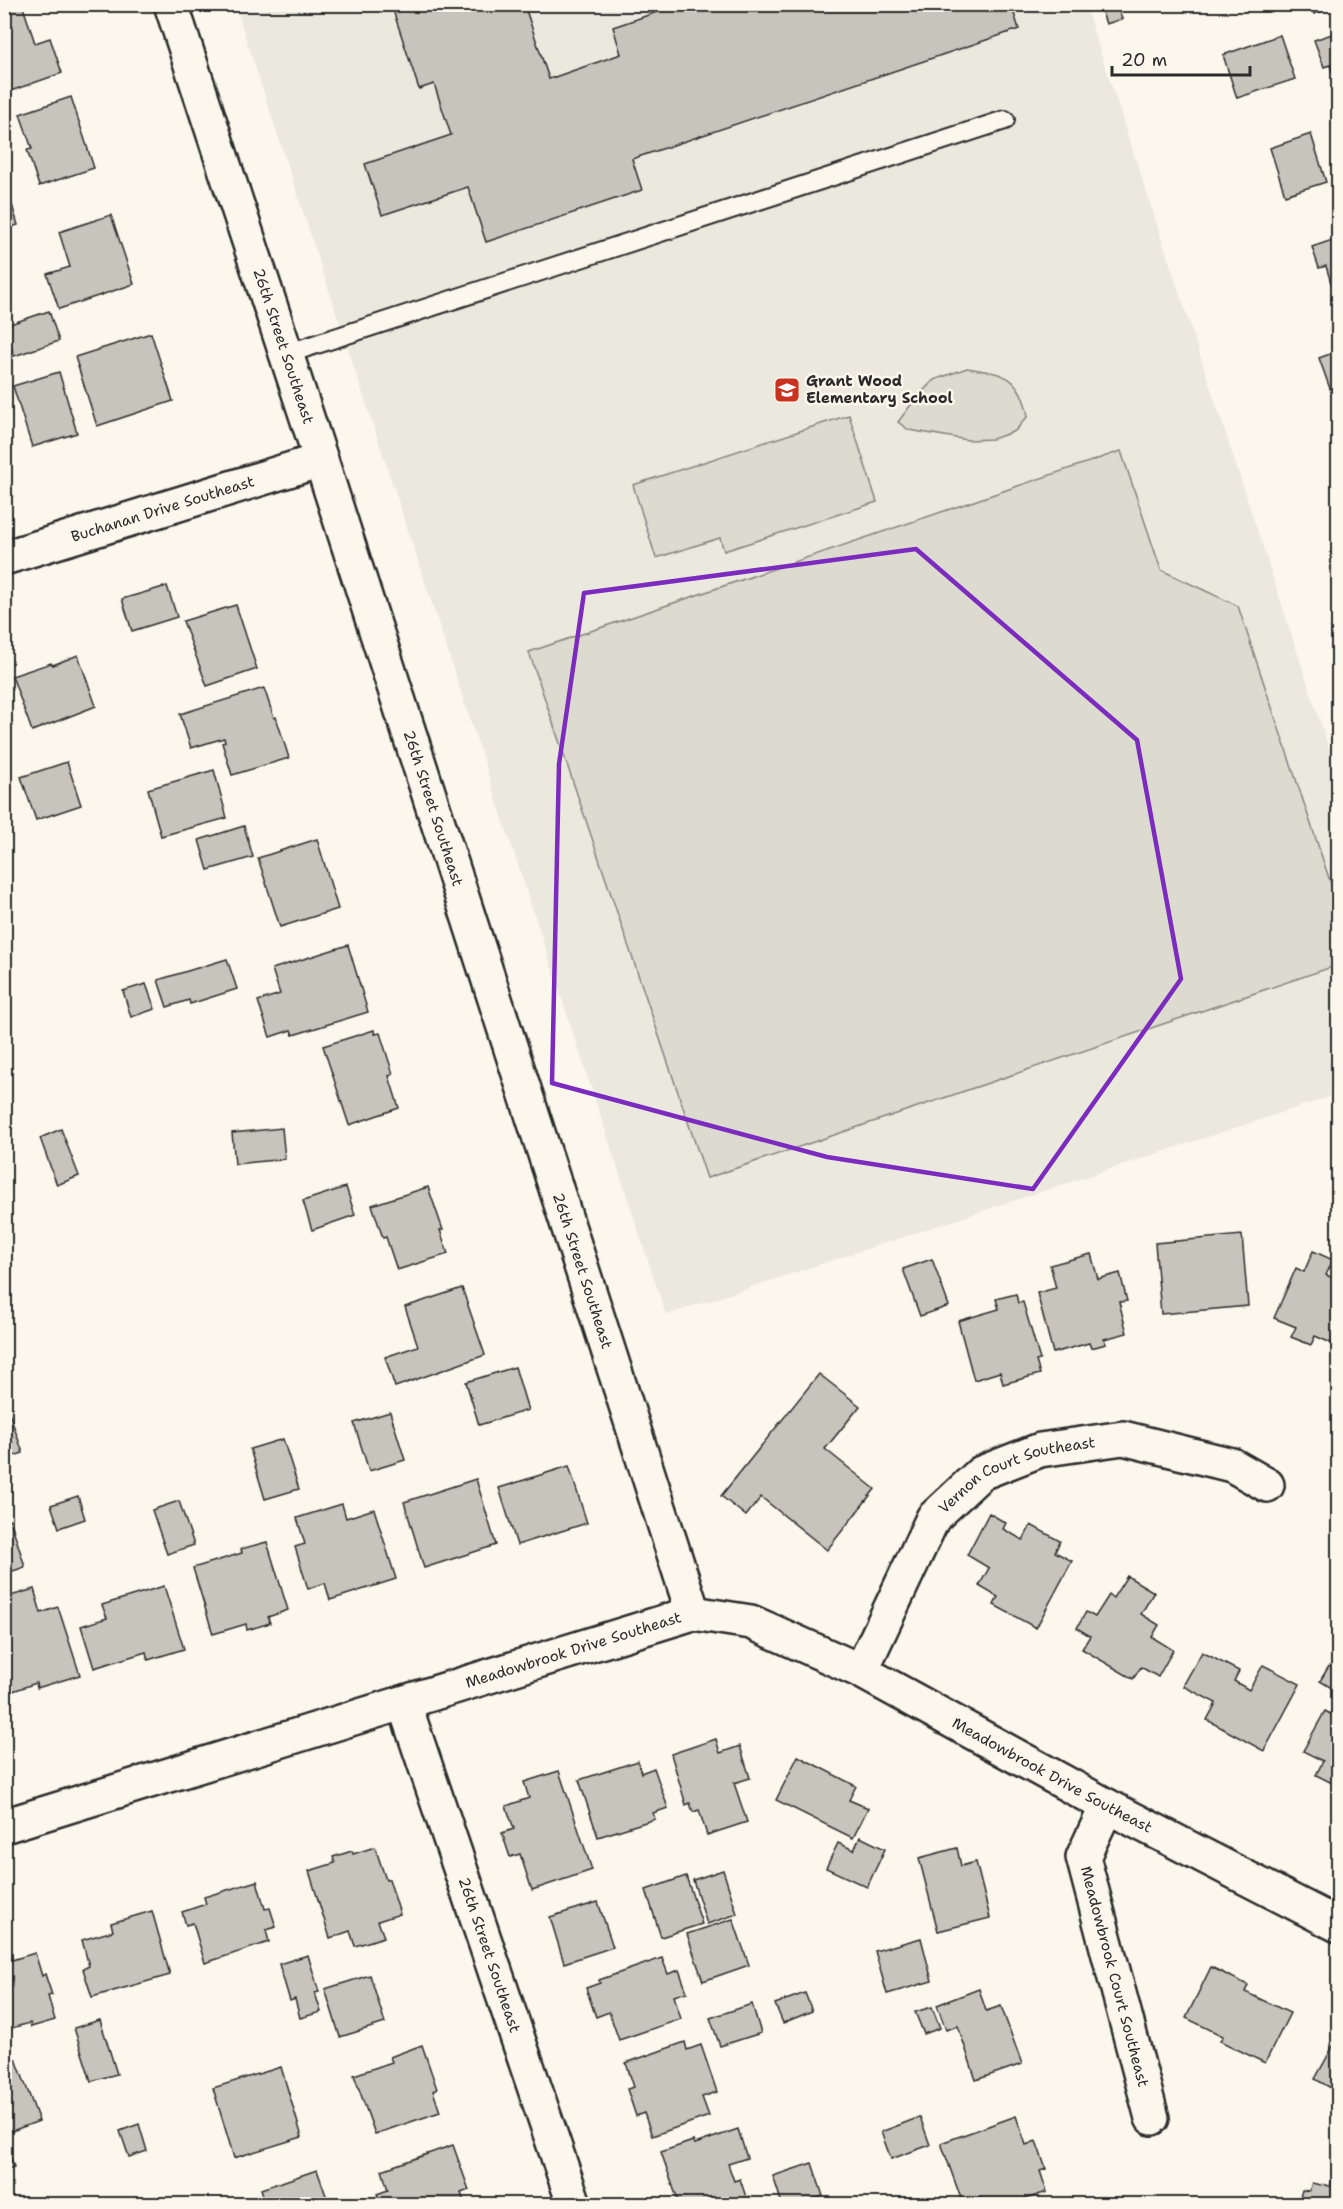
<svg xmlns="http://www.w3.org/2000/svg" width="1343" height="2209" viewBox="0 0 1343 2209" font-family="'Shantell Sans',sans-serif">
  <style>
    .built { fill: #ebe8de }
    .green { fill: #dddad0; stroke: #84827e; stroke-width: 1.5 }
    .building { fill: #c7c4bc; stroke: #2b2b2b; stroke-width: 1.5 }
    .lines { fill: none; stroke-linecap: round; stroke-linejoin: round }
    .lane-casing { stroke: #2b2b2b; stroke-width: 22 }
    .street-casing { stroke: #2b2b2b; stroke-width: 38 }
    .lane { stroke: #fbf7ec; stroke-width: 18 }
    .street { stroke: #fbf7ec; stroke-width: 33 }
    .marked { fill: none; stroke: #7b2cbf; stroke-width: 4.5; stroke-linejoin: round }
    .labels { text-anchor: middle; stroke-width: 5; stroke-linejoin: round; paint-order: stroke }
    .street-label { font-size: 15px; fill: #2b2b2b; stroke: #fbf7ec }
    .poi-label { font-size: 15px; font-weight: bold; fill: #2b2b2b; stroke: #fbf7ec; text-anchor: start }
  </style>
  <rect width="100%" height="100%" fill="#fbf7ec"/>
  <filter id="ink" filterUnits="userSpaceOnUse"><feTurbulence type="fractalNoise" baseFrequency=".0167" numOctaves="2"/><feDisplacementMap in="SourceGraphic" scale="12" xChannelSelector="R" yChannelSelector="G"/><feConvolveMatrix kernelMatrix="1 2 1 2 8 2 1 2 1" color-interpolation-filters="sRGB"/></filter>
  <g filter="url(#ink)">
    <path class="built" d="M 235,5 L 1085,5 L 1338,776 L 1338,1094 L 666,1315 Z"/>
    <g class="green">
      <path d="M 967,368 C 1004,374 1020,374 1028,416 L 1015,431 L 993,439 L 968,440 L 909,430 L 898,422 L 916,398 L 934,380 Z"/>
      <path d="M 849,415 L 877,502 L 724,551 L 720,538 L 656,558 L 633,485 Z"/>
      <path d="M 1121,451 L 1161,570 L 1238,606 L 1338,905 L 1338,965 L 707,1178 L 529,652 Z"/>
    </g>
    <g class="building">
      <path d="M 4,4 L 22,4 L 35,43 L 50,38 L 62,73 L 5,93 Z"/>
      <path d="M 391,4 L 524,4 L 549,79 L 621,54 L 613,27 L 681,4 L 1011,4 L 1019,29 L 632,159 L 642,190 L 486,242 L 468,187 L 382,215 L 365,164 L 451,135 L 434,84 L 419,89 Z"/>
      <path d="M 1099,4 L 1117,4 L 1122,19 L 1106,24 Z"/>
      <path d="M 1311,4 L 1338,4 L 1338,6 L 1314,14 Z"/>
      <path d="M 1338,32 L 1338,89 L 1330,65 L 1324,67 L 1314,40 Z"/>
      <path d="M 1280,35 L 1295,79 L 1237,98 L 1223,55 Z"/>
      <path d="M 71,97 L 94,168 L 39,186 L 27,150 L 32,149 L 20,114 Z"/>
      <path d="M 1311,134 L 1326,182 L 1285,195 L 1270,148 Z"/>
      <path d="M 4,178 L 18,225 L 4,229 Z"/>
      <path d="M 111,215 L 134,284 L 59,309 L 47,274 L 70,267 L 59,232 Z"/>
      <path d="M 1338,238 L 1338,280 L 1331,283 L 1326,266 L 1319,268 L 1312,247 Z"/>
      <path d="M 49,311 L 59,341 L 14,356 L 4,326 Z"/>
      <path d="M 1338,327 L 1338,345 L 1335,346 L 1330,330 Z"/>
      <path d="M 151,333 L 173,401 L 97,426 L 75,357 Z"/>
      <path d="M 1338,351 L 1338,411 L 1319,358 Z"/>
      <path d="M 59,372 L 77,433 L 32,447 L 13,386 Z"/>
      <path d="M 167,586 L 177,617 L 132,631 L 122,599 Z"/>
      <path d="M 236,605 L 257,669 L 207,686 L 183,621 Z"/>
      <path d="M 78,655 L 96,706 L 32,731 L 12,676 L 51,663 L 53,665 Z"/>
      <path d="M 264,688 L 274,718 L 276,717 L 289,758 L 232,775 L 222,743 L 225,742 L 224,738 L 191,748 L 180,714 Z"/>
      <path d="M 67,762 L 81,805 L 36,820 L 21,777 Z"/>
      <path d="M 214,770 L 227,818 L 161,836 L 148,789 Z"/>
      <path d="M 244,826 L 253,857 L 208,870 L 199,840 Z"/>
      <path d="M 317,839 L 338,909 L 280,927 L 258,858 Z"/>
      <path d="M 348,945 L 368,1012 L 293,1035 L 291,1030 L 270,1037 L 258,1001 L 280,994 L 272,969 Z"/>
      <path d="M 227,959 L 237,989 L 190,1004 L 189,1000 L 167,1007 L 158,980 Z"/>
      <path d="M 146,984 L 155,1009 L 131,1017 L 123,991 Z"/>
      <path d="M 374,1030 L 375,1034 L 380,1033 L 393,1074 L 389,1076 L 399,1108 L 349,1125 L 323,1046 Z"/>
      <path d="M 282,1128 L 285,1159 L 235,1164 L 232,1133 Z"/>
      <path d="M 61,1129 L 79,1176 L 57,1185 L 40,1138 Z"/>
      <path d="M 346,1187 L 355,1215 L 312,1230 L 303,1201 Z"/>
      <path d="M 428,1187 L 443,1230 L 440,1230 L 448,1254 L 397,1270 L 386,1237 L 383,1238 L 372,1205 Z"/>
      <path d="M 1242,1235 L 1248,1306 L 1161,1314 L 1155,1243 Z"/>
      <path d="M 1313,1251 L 1333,1260 L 1326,1275 L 1338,1280 L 1338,1346 L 1315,1336 L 1311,1345 L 1291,1337 L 1296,1327 L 1274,1318 L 1296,1268 L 1304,1272 Z"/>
      <path d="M 1091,1254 L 1098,1279 L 1120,1273 L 1127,1301 L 1119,1302 L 1127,1333 L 1104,1339 L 1106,1344 L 1091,1348 L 1089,1343 L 1053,1353 L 1037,1293 L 1056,1288 L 1050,1265 Z"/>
      <path d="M 932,1259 L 949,1306 L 920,1316 L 903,1269 Z"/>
      <path d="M 462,1288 L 485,1355 L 395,1387 L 385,1357 L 418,1346 L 405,1307 Z"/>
      <path d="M 1016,1294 L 1018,1303 L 1023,1302 L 1040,1360 L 1036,1361 L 1040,1374 L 1003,1384 L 1000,1372 L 974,1380 L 958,1321 L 999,1309 L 996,1299 Z"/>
      <path d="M 515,1367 L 528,1410 L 479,1425 L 466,1382 Z"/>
      <path d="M 819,1374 L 860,1406 L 825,1449 L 875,1489 L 827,1550 L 761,1497 L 746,1516 L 721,1496 Z"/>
      <path d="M 4,1398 L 23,1453 L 4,1459 Z"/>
      <path d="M 390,1412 L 405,1460 L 369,1471 L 354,1423 Z"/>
      <path d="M 283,1439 L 299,1489 L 265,1499 L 250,1449 Z"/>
      <path d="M 569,1466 L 587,1523 L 517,1545 L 499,1488 Z"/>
      <path d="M 476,1479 L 496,1545 L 424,1568 L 404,1502 Z"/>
      <path d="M 78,1496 L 85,1519 L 59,1528 L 51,1505 Z"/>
      <path d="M 179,1501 L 194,1545 L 167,1554 L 152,1510 Z"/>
      <path d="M 342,1504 L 346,1518 L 374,1509 L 396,1579 L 330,1600 L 325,1583 L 308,1589 L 295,1547 L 305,1544 L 297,1518 Z"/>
      <path d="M 989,1513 L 1006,1523 L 1003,1529 L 1023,1540 L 1031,1525 L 1060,1541 L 1055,1552 L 1072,1561 L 1036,1628 L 994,1605 L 998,1597 L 979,1586 L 989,1568 L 967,1555 Z"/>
      <path d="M 10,1519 L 25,1567 L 4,1574 L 4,1520 Z"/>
      <path d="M 267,1542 L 288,1610 L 268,1617 L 270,1623 L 247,1630 L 246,1624 L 213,1634 L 193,1568 L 242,1553 L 241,1549 Z"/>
      <path d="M 1127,1576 L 1154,1592 L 1141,1614 L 1159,1625 L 1152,1637 L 1173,1650 L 1158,1677 L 1141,1667 L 1133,1679 L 1082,1649 L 1090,1636 L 1077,1628 L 1086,1612 L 1095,1617 L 1109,1595 L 1113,1598 Z"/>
      <path d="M 164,1586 L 184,1649 L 148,1660 L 146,1652 L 94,1668 L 81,1626 L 107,1618 L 102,1605 Z"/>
      <path d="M 34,1589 L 41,1613 L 58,1607 L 80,1675 L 37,1688 L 36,1683 L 10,1692 L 4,1676 L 4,1598 Z"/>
      <path d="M 1202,1652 L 1239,1671 L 1234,1681 L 1249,1690 L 1263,1665 L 1300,1684 L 1264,1751 L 1207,1720 L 1216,1703 L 1183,1686 Z"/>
      <path d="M 1329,1666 L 1338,1672 L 1338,1692 L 1320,1681 Z"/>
      <path d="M 1325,1711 L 1338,1718 L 1338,1786 L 1316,1775 L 1323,1761 L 1303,1751 Z"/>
      <path d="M 716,1739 L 720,1753 L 740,1746 L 750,1778 L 734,1783 L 747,1822 L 707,1835 L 699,1810 L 693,1812 L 690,1803 L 686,1805 L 671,1754 Z"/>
      <path d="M 798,1756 L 856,1786 L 849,1800 L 868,1808 L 853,1838 L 776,1800 Z"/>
      <path d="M 638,1761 L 641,1773 L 654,1768 L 668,1808 L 653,1813 L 655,1819 L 598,1837 L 579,1780 Z"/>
      <path d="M 559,1771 L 592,1870 L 532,1890 L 520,1854 L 510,1857 L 502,1833 L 514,1829 L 506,1806 L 529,1798 L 524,1782 Z"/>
      <path d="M 860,1837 L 885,1849 L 867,1887 L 826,1868 L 838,1843 L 854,1850 Z"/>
      <path d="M 375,1847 L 386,1880 L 389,1879 L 400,1914 L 378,1921 L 384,1937 L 355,1946 L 350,1931 L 330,1938 L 309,1871 L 335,1863 L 333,1857 L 352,1851 L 353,1854 Z"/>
      <path d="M 957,1848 L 961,1866 L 976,1862 L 990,1918 L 938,1931 L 919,1858 Z"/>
      <path d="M 723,1870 L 737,1914 L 707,1924 L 693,1880 Z"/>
      <path d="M 686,1876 L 702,1924 L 661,1937 L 646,1890 Z"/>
      <path d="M 257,1881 L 265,1909 L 270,1908 L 276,1927 L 266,1930 L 269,1942 L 205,1963 L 193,1923 L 186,1925 L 182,1912 L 206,1904 L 204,1897 Z"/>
      <path d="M 598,1902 L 613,1947 L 564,1963 L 550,1917 Z"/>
      <path d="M 152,1911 L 170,1975 L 92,1997 L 83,1969 L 89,1966 L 82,1940 L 113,1931 L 111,1923 Z"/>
      <path d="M 733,1919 L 749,1965 L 703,1981 L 687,1934 Z"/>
      <path d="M 921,1938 L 932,1981 L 887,1994 L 875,1951 Z"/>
      <path d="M 10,1952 L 12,1960 L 35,1953 L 42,1976 L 45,1974 L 52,1995 L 48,1996 L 55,2020 L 31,2027 L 30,2023 L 4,2030 L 4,1954 Z"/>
      <path d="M 308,1955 L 319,1992 L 315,1993 L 321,2012 L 300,2018 L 295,1999 L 290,2001 L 279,1964 Z"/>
      <path d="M 662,1958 L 668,1974 L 679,1970 L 687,1992 L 674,1996 L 681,2019 L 619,2040 L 609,2012 L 596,2017 L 586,1988 L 600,1983 L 599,1980 Z"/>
      <path d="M 1211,1967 L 1248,1985 L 1245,1992 L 1290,2013 L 1265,2063 L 1220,2041 L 1223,2036 L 1186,2018 Z"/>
      <path d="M 370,1975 L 385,2023 L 340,2037 L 325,1989 Z"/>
      <path d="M 979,1989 L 986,2011 L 1001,2006 L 1022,2064 L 976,2080 L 958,2026 L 946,2030 L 937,2005 Z"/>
      <path d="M 805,1993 L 812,2011 L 783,2023 L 775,2004 Z"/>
      <path d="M 752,2004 L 761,2033 L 720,2046 L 710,2018 Z"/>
      <path d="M 932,2007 L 940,2028 L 924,2034 L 915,2012 Z"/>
      <path d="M 100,2020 L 117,2074 L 91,2081 L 74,2028 Z"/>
      <path d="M 1336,2041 L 1338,2042 L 1338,2092 L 1315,2079 Z"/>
      <path d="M 685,2042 L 687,2050 L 701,2045 L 717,2092 L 702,2097 L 709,2116 L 652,2136 L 644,2113 L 636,2116 L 627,2089 L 634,2087 L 626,2063 Z"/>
      <path d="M 422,2045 L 437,2089 L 433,2091 L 440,2112 L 375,2134 L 354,2075 L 392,2062 L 390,2057 Z"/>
      <path d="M 16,2059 L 39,2121 L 4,2134 L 4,2064 Z"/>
      <path d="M 281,2067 L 302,2137 L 234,2158 L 213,2088 Z"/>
      <path d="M 1016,2116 L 1026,2145 L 1036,2141 L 1046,2169 L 1040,2171 L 1047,2192 L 1010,2204 L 982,2204 L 980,2198 L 963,2204 L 941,2143 Z"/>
      <path d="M 920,2117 L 930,2145 L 891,2159 L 881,2132 Z"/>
      <path d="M 139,2124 L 147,2151 L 129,2157 L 120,2131 Z"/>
      <path d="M 738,2129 L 747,2158 L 728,2164 L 734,2181 L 740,2179 L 746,2197 L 725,2204 L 679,2204 L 661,2152 L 693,2141 L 695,2144 Z"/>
      <path d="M 453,2145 L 469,2190 L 461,2193 L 465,2204 L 381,2204 L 377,2194 L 388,2190 L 382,2170 Z"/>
      <path d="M 8,2150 L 14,2167 L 4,2170 L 4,2151 Z"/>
      <path d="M 812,2163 L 823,2196 L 798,2204 L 782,2204 L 773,2176 Z"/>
      <path d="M 1336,2166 L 1338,2167 L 1338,2204 L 1290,2204 L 1292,2200 L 1299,2201 L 1302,2190 L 1309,2191 L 1312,2183 L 1330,2187 Z"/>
      <path d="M 317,2170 L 329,2204 L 266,2204 L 261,2189 Z"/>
      <path d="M 262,2196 L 264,2204 L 246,2204 L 245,2201 Z"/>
    </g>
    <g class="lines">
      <defs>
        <path id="lane" d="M 286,354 L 1005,120"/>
        <g id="street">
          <path id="s1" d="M 171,4 L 321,460 L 693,1613"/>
          <path id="s2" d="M 4,558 L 321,460"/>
          <path id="s3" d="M 861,1671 L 933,1518 L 981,1473 L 1040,1450 L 1123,1438 L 1232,1465 L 1267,1485"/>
          <path id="s4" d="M 404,1703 L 574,2204"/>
          <path id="s5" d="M 1107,1806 L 1083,1857 L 1152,2118"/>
          <path id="s6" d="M 4,1826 L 693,1613 L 751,1622 L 861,1671 L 1107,1806 L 1338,1925"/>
        </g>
      </defs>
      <use href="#lane" class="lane-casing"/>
      <use href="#street" class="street-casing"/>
      <use href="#lane" class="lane"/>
      <use href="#street" class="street"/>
    </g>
  </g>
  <path class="marked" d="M 916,549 L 1137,740 L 1181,979 L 1033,1189 L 827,1157 L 552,1083 L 559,764 L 584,593 Z"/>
  <defs>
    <symbol id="school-square" viewBox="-11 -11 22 22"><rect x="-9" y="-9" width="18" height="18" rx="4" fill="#c8321e" stroke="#fbf7ec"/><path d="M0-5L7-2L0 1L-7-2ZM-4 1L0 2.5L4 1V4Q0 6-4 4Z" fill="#fff"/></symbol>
  </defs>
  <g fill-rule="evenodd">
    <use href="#school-square" x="772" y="375" width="30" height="30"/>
  </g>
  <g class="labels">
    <g class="street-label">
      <text dy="5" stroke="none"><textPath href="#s1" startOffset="360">26th Street Southeast</textPath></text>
      <text dy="5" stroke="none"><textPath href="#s2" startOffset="166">Buchanan Drive Southeast</textPath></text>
      <text dy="5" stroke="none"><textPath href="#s1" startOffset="846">26th Street Southeast</textPath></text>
      <text dy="5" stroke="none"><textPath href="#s1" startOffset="1332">26th Street Southeast</textPath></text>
      <text dy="5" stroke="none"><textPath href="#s3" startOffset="267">Vernon Court Southeast</textPath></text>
      <text dy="5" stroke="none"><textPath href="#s6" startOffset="596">Meadowbrook Drive Southeast</textPath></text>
      <text dy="5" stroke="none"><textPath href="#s6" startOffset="1118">Meadowbrook Drive Southeast</textPath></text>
      <text dy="5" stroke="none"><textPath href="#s4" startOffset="266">26th Street Southeast</textPath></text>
      <text dy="5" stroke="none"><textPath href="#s5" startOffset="180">Meadowbrook Court Southeast</textPath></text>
    </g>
    <g class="poi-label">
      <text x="806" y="386">Grant Wood<tspan x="806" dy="17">Elementary School</tspan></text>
    </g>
  </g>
  <rect width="1343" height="2209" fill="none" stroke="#fbf7ec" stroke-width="24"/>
  <rect x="12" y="12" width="1319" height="2185" fill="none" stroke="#2b2b2b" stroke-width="2" filter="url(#ink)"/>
  <path d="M1112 66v9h138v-9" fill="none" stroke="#2b2b2b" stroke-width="3"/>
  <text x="1121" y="66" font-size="18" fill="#2b2b2b" stroke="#fbf7ec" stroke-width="4.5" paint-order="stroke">20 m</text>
</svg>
